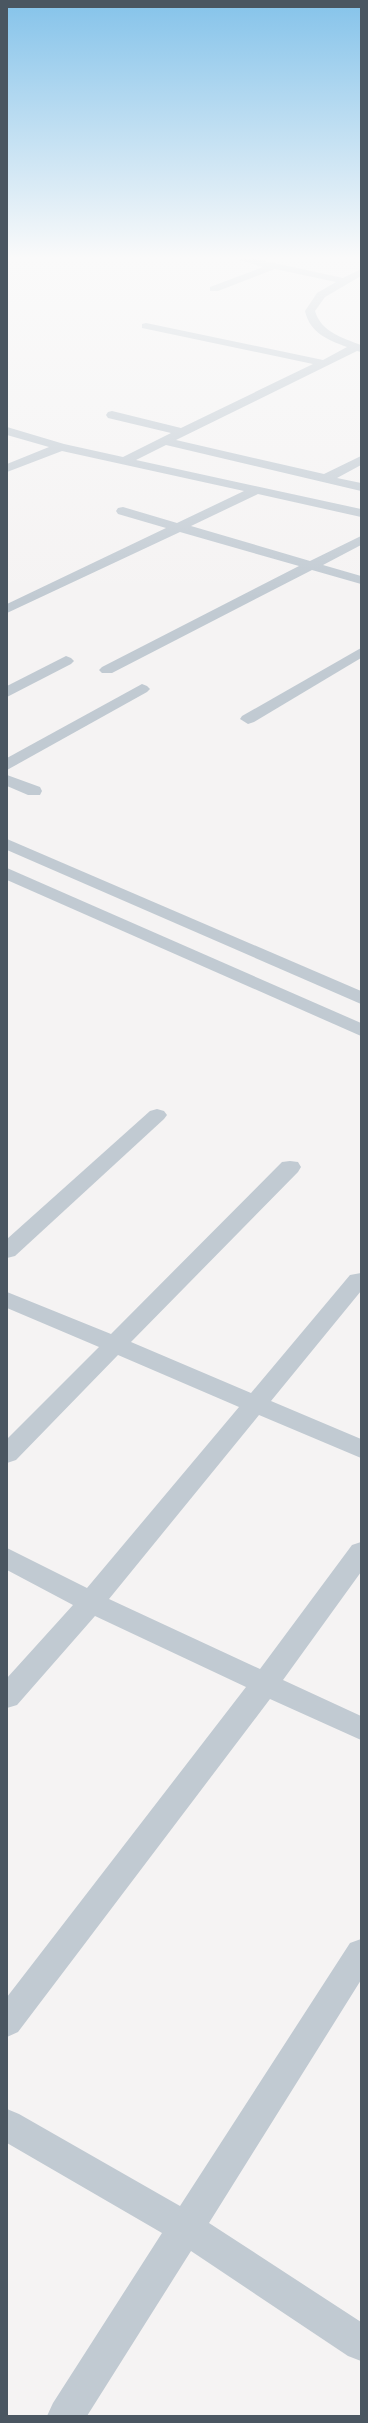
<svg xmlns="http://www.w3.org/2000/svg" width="368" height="2423" viewBox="0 0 368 2423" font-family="Figtree,sans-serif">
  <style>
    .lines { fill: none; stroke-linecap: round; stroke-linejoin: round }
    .minor { fill: #c1cad2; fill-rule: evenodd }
  </style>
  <rect width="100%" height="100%" fill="#f5f3f3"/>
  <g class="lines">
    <g class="minor">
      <path d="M 236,259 L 256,259 L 343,278 L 361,269 L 361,276 L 325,297 L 315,311 C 321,332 343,338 361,345 L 361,352 L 357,351 L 176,440 L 324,474 L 361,456 L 361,465 L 337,478 L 361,483 L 361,491 L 166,445 L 136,460 L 361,509 L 361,517 L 258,494 L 191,526 L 310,561 L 361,536 L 361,545 L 323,565 L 361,576 L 361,584 L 312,570 L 112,673 L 102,673 L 99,670 L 102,667 L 299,566 L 180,532 L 7,613 L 7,604 L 166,528 L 118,514 L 116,511 L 118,508 L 123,507 L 177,523 L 244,491 L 62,451 L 7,472 L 7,464 L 49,447 L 7,435 L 7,427 L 64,444 L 123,457 L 171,433 L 108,418 L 106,415 L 108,412 L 112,411 L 181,428 L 313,364 L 142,328 L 142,324 L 146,323 L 323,360 L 347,347 C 328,340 310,333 305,311 L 317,293 L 336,282 L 275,269 L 218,291 L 210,291 L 210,287 L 263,267 Z"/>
      <path d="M 361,648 L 361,658 L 254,722 L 248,724 L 240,719 L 242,716 Z"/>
      <path d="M 66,656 L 71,658 L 74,661 L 71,664 L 7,697 L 7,686 Z"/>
      <path d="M 142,684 L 147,686 L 150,689 L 147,692 L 7,770 L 7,758 Z"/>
      <path d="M 7,775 L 40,787 L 42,791 L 40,795 L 28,795 L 7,786 Z"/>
      <path d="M 7,839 L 361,991 L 361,1004 L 7,850 Z"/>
      <path d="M 7,868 L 361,1023 L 361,1036 L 7,880 Z"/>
      <path d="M 157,1109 L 164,1111 L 167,1115 L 164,1119 L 15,1256 L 7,1258 L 7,1239 L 150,1111 Z"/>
      <path d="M 290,1161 L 298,1162 L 301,1167 L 298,1172 L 131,1342 L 251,1393 L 350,1275 L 361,1273 L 361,1291 L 271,1401 L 361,1439 L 361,1458 L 259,1415 L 109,1599 L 260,1669 L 352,1545 L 361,1542 L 361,1572 L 283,1680 L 361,1716 L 361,1740 L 270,1699 L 18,2032 L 7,2037 L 7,1997 L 246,1687 L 95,1616 L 17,1705 L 7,1708 L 7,1678 L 73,1605 L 7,1570 L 7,1548 L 87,1588 L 239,1407 L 118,1355 L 16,1460 L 7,1463 L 7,1439 L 99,1347 L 7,1308 L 7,1292 L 111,1334 L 282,1162 Z"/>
      <path d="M 361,1939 L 361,1980 L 209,2223 L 361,2322 L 361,2361 L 348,2356 L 191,2251 L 87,2416 L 47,2416 L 53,2403 L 162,2233 L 7,2143 L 7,2109 L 19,2114 L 180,2206 L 350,1943 Z"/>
    </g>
  </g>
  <linearGradient id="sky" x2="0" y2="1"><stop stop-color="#85c3ea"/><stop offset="0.43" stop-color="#fafafa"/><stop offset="1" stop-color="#fafafa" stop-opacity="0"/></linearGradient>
  <rect width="368" height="598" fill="url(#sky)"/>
  <rect width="368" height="2423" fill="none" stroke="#4a5661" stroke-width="16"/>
</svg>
